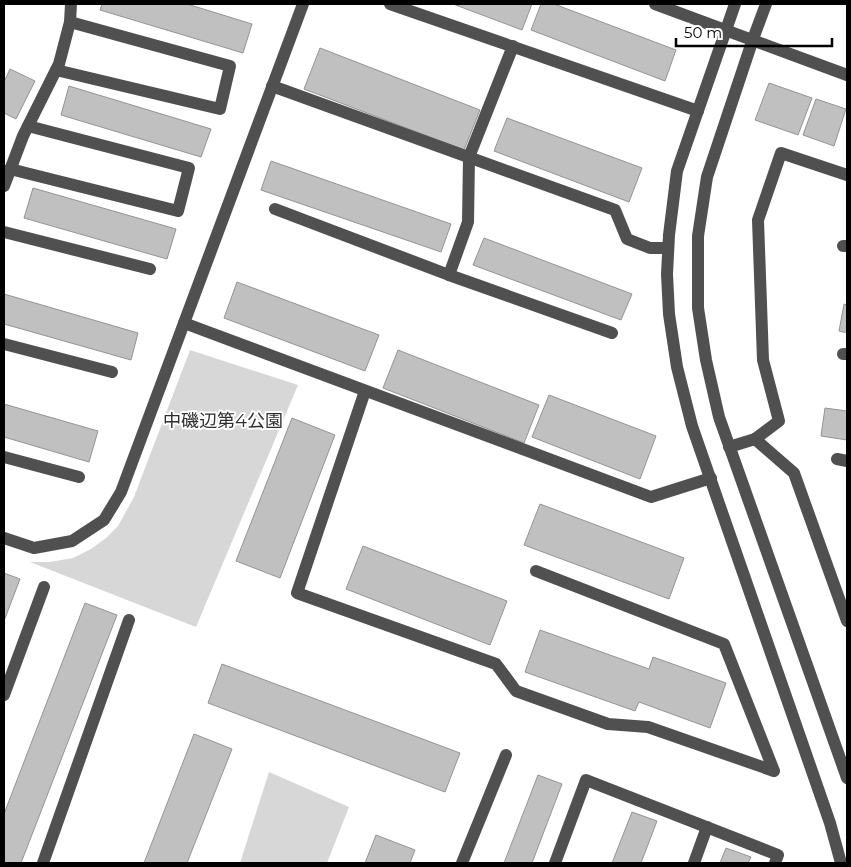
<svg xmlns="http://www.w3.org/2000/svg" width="851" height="867" viewBox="0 0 851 867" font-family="Montserrat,'Noto Sans JP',sans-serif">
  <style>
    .green { fill: #d7d7d7 }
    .building { fill: #c0c0c0; stroke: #949494 }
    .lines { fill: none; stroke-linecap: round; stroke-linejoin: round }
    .minor { stroke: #505050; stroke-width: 12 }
    .labels { text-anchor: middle; stroke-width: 4; stroke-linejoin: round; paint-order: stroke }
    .park-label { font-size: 18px; fill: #2e2e2e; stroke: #fff }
  </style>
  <rect width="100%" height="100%" fill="#fff"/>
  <g class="green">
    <path d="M 190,350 L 298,385 L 196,627 L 30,562 L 50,562 L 73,558 L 91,549 L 106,538 L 118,526 L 134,497 Z"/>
    <path d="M 269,772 L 349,807 L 327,863 L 240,863 Z"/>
  </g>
  <g class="building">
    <path d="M 102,4 L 187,4 L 252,24 L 243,53 L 100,10 Z"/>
    <path d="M 453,4 L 532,4 L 522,30 Z"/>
    <path d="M 541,4 L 554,4 L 676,50 L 665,81 L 531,30 Z"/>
    <path d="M 320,48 L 480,110 L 464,150 L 304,89 Z"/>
    <path d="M 10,69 L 35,81 L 16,119 L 4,113 L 4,82 Z"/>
    <path d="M 769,83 L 812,98 L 798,135 L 755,120 Z"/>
    <path d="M 69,86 L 211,129 L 201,157 L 61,115 Z"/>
    <path d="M 816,99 L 846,109 L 834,146 L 803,135 Z"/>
    <path d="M 507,118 L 642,168 L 629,202 L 494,151 Z"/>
    <path d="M 271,161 L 451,224 L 441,252 L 261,190 Z"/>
    <path d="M 33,188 L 176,229 L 167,259 L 24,218 Z"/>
    <path d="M 484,238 L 632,294 L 621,320 L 473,265 Z"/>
    <path d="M 237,282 L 379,335 L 365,371 L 224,318 Z"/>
    <path d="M 4,294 L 138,333 L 131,360 L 4,324 Z"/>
    <path d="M 844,304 L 847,305 L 847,333 L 839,331 Z"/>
    <path d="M 398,350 L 539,405 L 524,443 L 383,388 Z"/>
    <path d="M 549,395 L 656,436 L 640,479 L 532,437 Z"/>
    <path d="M 4,404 L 98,431 L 89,462 L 4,437 Z"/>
    <path d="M 825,408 L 847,411 L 847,440 L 821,436 Z"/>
    <path d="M 292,418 L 335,435 L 280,578 L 236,561 Z"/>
    <path d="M 540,504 L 684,558 L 669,599 L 524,545 Z"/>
    <path d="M 363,546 L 507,601 L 490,645 L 346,589 Z"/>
    <path d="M 4,573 L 20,579 L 4,621 Z"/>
    <path d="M 85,603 L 117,615 L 21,863 L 4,863 L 4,814 Z"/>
    <path d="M 540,630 L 649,669 L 653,657 L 726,683 L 710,728 L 639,702 L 635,711 L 525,672 Z"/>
    <path d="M 222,664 L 460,753 L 445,792 L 208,703 Z"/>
    <path d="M 194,734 L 232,749 L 187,863 L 144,863 Z"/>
    <path d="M 538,775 L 562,784 L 532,863 L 504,863 Z"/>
    <path d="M 632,812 L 657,821 L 641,863 L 612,863 Z"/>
    <path d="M 376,835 L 415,850 L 410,863 L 365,863 Z"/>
    <path d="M 726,848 L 751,857 L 748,863 L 720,863 Z"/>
  </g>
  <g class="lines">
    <g class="minor">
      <path d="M 390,4 L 698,111"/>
      <path d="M 655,4 L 847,75"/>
      <path d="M 735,4 L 677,171 L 669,235 L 667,274 L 669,314 L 677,367 L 692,426 L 830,823 L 841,863"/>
      <path d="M 766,4 L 753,39 L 707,177 L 698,236 L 698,308 L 706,360 L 719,417 L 847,778"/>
      <path d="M 513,46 L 469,157 L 468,222 L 449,275 L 612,333"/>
      <path d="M 56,70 L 220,109 L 230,66 L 70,22"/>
      <path d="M 272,86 L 615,210 L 627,239 L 650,248 L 668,248"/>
      <path d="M 10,169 L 178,211 L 189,168 L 28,126"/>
      <path d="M 4,186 L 23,136 L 59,64 L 70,22 L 71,4"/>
      <path d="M 275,209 L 449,275"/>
      <path d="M 4,232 L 150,269"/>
      <path d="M 843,246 L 847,246"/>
      <path d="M 184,323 L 651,497 L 711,478"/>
      <path d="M 4,344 L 112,372"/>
      <path d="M 843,354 L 847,354"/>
      <path d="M 365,391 L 297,593 L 496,664 L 516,691 L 608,724 L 648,727 L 774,771 L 724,644 L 536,571"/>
      <path d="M 755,439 L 794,473 L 847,621"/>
      <path d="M 729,447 L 755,439 L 779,421 L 763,360 L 758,220 L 781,153 L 847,175"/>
      <path d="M 4,457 L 79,477"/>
      <path d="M 837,459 L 847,461"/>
      <path d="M 4,538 L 34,548 L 72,541 L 104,520 L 121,492 L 303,4"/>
      <path d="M 4,695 L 44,587"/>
      <path d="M 43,863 L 129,620"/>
      <path d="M 462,863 L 506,755"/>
      <path d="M 555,863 L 586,780 L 778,855 L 775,863"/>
      <path d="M 694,863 L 707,827"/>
    </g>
  </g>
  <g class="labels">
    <g class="park-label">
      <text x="223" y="427">中磯辺第4公園</text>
    </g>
  </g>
  <rect width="851" height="867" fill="none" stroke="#000000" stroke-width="10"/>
  <path d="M676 38v8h156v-8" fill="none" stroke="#000000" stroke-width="2.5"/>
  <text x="684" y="38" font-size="15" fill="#000000" stroke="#ffffff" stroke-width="4" paint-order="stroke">50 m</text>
</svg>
